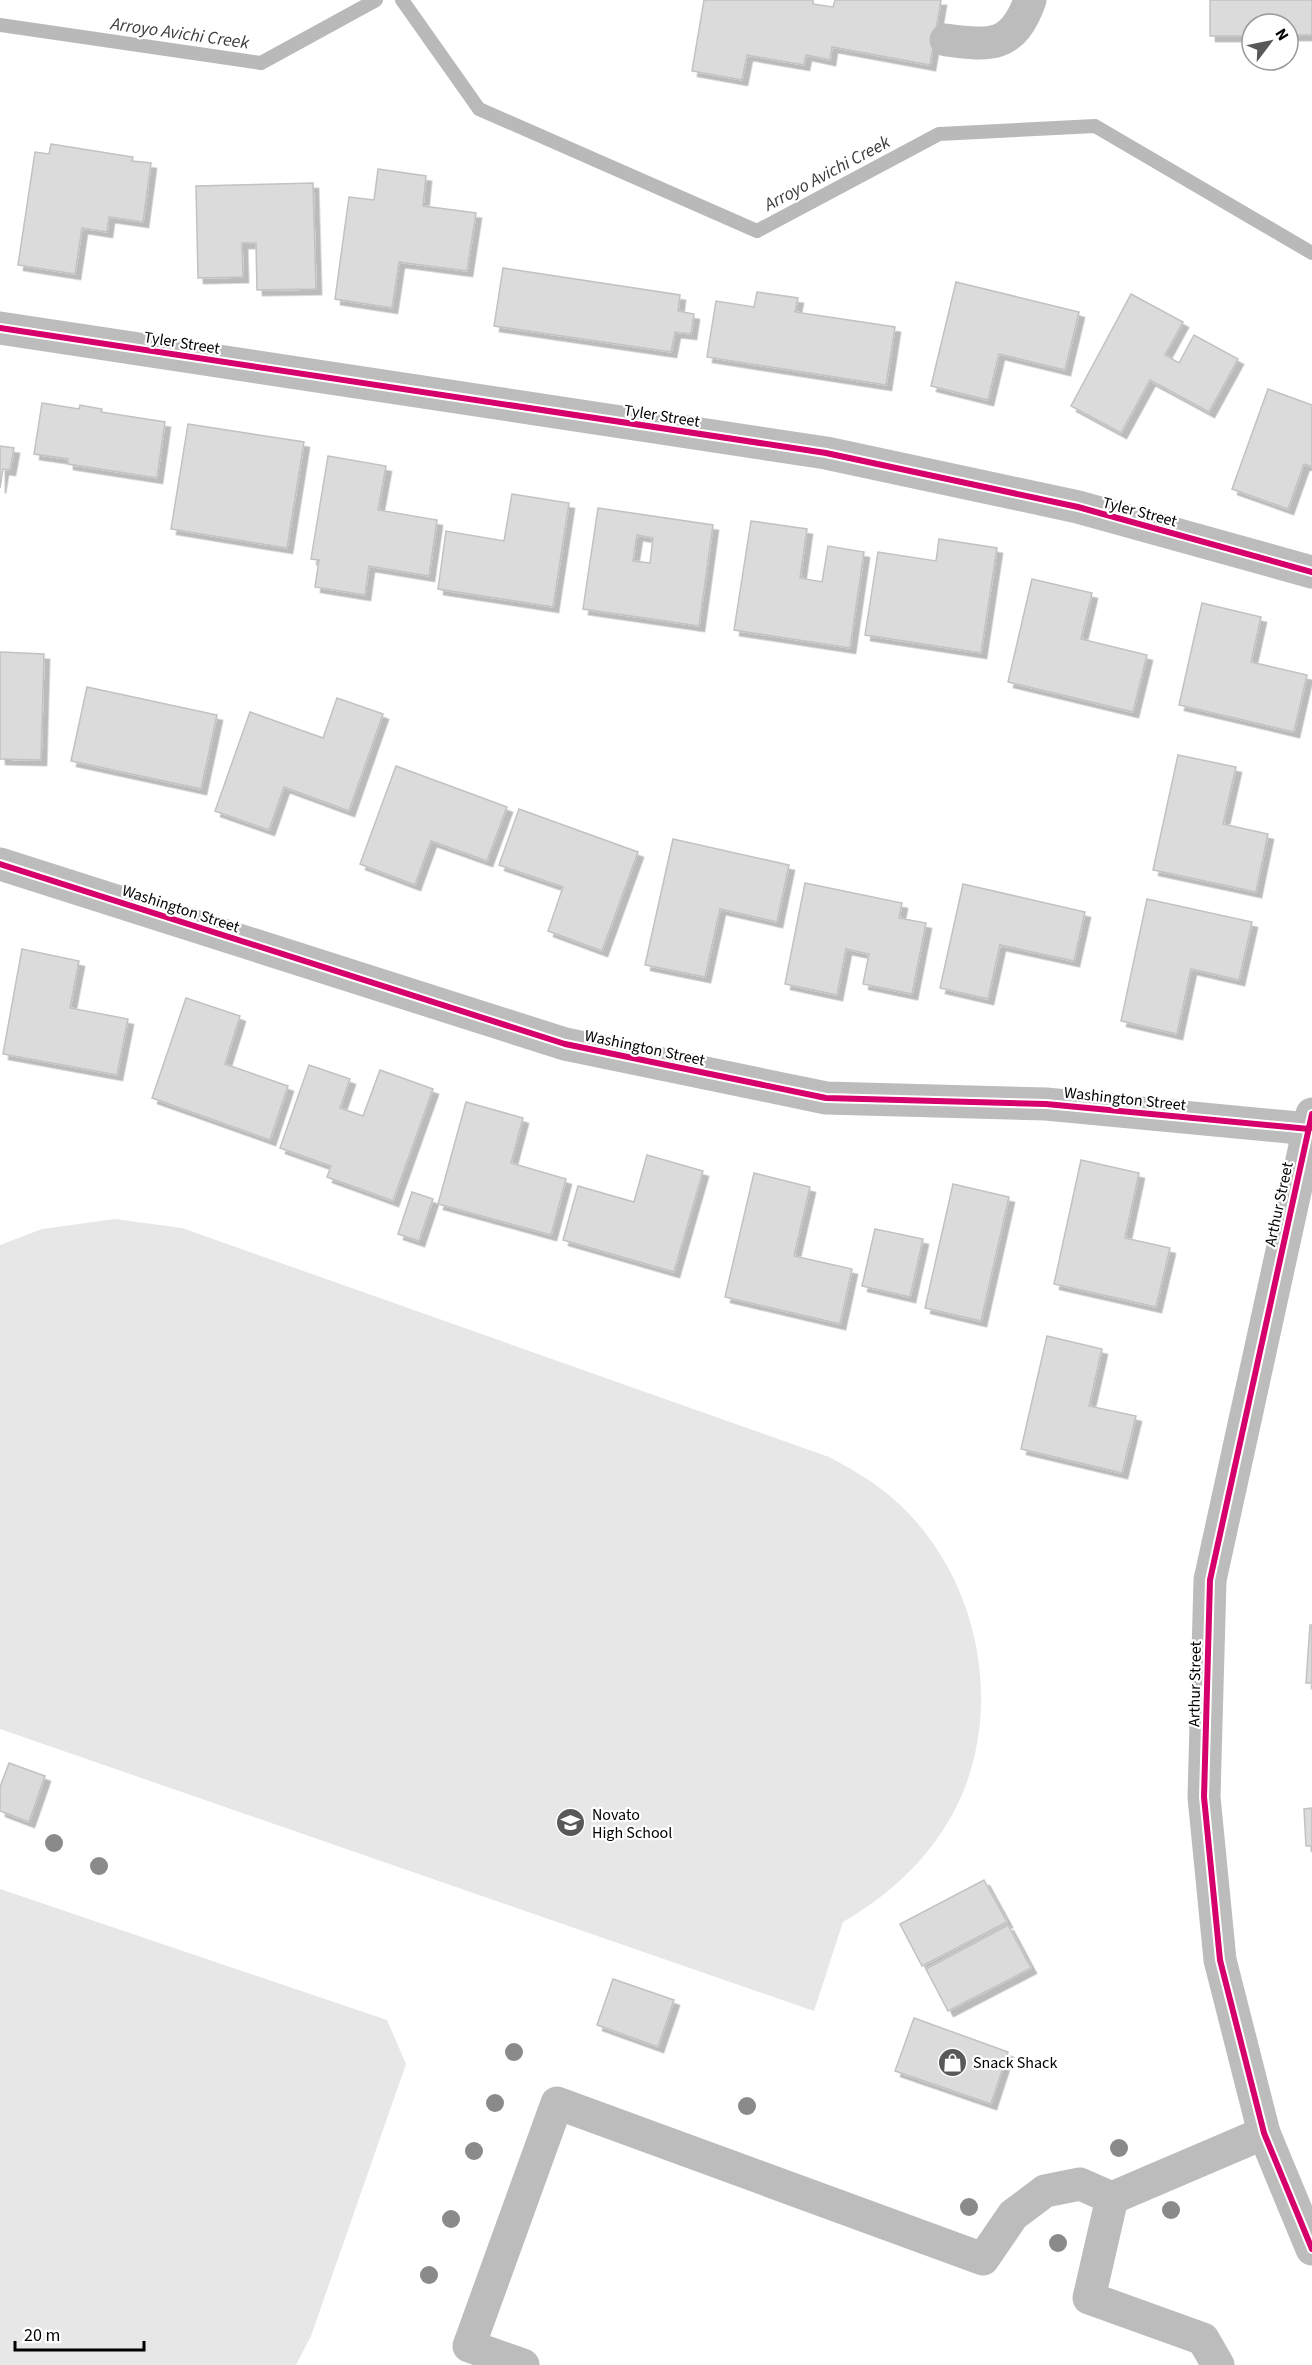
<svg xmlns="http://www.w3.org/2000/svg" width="1312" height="2365" viewBox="0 0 1312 2365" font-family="'Source Sans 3',sans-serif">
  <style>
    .green { fill: #e7e7e7 }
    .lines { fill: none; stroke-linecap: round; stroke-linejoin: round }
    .stream { stroke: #b9b9b9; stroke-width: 14 }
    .building { fill: #dbdbdb; stroke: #c2c2c2; stroke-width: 1.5; fill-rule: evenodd; filter: url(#shadow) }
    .minor { stroke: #bcbcbc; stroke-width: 33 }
    .cycleway-casing { stroke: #fff; stroke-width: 10 }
    .cycleway { stroke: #d6006c; stroke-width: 6 }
    .tree { fill: #8a8a8a }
    .labels { text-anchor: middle; stroke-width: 4.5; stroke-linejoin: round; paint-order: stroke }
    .street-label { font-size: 16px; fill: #000; stroke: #fff }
    .poi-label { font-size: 16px; fill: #000; stroke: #fff; text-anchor: start }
    .water-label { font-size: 18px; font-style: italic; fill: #3c3c3c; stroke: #fff }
  </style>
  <defs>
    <filter id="shadow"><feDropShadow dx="5.5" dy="5.5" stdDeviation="0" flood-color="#0004"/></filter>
  </defs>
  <rect width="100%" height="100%" fill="#fff"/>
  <g class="green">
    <path d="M 115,1219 L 182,1228 L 829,1457 C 850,1468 871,1480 890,1496 C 983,1574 1011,1723 945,1827 C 919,1868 885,1897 843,1922 L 814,2011 L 0,1729 L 0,1245 L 42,1229 Z"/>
    <path d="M 0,1889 L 387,2020 L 406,2064 L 311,2336 L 296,2365 L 0,2365 Z"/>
  </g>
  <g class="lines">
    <g class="stream">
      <path d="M 402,0 L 479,109 L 757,231 L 939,134 L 1095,126 L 1312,253"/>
      <path d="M 0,25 L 261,63 L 376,0"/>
    </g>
  </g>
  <g class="building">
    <path d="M 704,0 L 813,0 L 813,4 L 833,7 L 835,0 L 941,0 L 930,65 L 832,47 L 830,60 L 806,55 L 804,65 L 747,55 L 742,80 L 692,71 Z"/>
    <path d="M 1210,0 L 1312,0 L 1312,35 L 1288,35 L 1288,24 L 1252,24 L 1252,36 L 1210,36 Z"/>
    <path d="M 51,144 L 133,157 L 132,161 L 151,163 L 143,222 L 109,217 L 107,232 L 82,228 L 75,274 L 18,265 L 35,152 L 49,154 Z"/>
    <path d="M 378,169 L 426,176 L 423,206 L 476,213 L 467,271 L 399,262 L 392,308 L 335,299 L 349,197 L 374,200 Z"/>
    <path d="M 313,183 L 316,289 L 257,290 L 256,243 L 242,243 L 243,277 L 198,278 L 196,186 Z"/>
    <path d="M 503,268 L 680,295 L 678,311 L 694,314 L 691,334 L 675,332 L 671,352 L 494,326 Z"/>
    <path d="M 956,282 L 1079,312 L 1065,370 L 999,354 L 988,400 L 931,386 Z"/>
    <path d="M 757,292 L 798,298 L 795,312 L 895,327 L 886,385 L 707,357 L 716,301 L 754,307 Z"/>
    <path d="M 1131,294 L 1183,322 L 1165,355 L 1179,363 L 1194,335 L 1238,359 L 1209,412 L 1150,380 L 1121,433 L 1071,406 Z"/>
    <path d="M 1268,389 L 1312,405 L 1312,467 L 1304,464 L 1288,509 L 1232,489 Z"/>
    <path d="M 42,403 L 79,409 L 80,405 L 102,409 L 101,412 L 165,422 L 157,478 L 68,464 L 68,459 L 34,454 Z"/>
    <path d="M 188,424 L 304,442 L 287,548 L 171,529 Z"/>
    <path d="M 0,446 L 14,448 L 10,470 L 3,469 L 0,488 Z"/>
    <path d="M 328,456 L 386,466 L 378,510 L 437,520 L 429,576 L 369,566 L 365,595 L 315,587 L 319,560 L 311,559 Z"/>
    <path d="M 512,494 L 569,503 L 553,607 L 438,589 L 446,531 L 504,541 Z"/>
    <path d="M 598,508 L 713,525 L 699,626 L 583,609 ZM 637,535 L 653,538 L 650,563 L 633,561 Z"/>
    <path d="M 751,521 L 807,529 L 800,578 L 822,582 L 828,546 L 864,552 L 850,648 L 734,630 Z"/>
    <path d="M 939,539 L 997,548 L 981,653 L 865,635 L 878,552 L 936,561 Z"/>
    <path d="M 1032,579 L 1092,593 L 1081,639 L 1147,655 L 1133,712 L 1008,682 Z"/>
    <path d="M 1202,603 L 1261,617 L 1251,662 L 1307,675 L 1294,732 L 1179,705 Z"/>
    <path d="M 0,652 L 44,654 L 41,760 L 0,759 Z"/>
    <path d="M 87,687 L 217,715 L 201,789 L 71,761 Z"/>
    <path d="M 337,698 L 383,714 L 349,811 L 284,787 L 269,830 L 215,811 L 250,712 L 323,738 Z"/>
    <path d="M 1178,755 L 1236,767 L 1223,824 L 1268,834 L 1256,892 L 1153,870 Z"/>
    <path d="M 396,766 L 507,807 L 487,861 L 431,841 L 415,885 L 360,864 Z"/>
    <path d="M 519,809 L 638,852 L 602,951 L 548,931 L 563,887 L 499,865 Z"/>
    <path d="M 673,839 L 789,865 L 777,922 L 720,909 L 705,977 L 645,965 Z"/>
    <path d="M 805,883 L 902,903 L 899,918 L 926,923 L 912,994 L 863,984 L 869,954 L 846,949 L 837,995 L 785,984 Z"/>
    <path d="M 963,884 L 1085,912 L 1074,961 L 1000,945 L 988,999 L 940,988 Z"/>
    <path d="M 1147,899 L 1252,922 L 1239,980 L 1191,969 L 1177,1034 L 1121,1021 Z"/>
    <path d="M 22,949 L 79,961 L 70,1008 L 128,1019 L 117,1075 L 3,1054 Z"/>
    <path d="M 186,998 L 240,1016 L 225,1064 L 288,1086 L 270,1140 L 152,1098 Z"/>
    <path d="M 309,1065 L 350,1079 L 340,1108 L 363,1116 L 380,1070 L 433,1089 L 393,1201 L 327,1177 L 331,1166 L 280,1148 Z"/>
    <path d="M 466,1102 L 523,1118 L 511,1163 L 566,1179 L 551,1235 L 438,1204 Z"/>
    <path d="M 647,1155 L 703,1171 L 674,1272 L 563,1240 L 578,1186 L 634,1202 Z"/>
    <path d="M 1081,1160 L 1139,1173 L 1125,1238 L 1170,1248 L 1156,1307 L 1054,1284 Z"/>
    <path d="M 754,1173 L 810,1187 L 794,1256 L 852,1269 L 840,1324 L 725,1297 Z"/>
    <path d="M 953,1184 L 1009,1197 L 981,1321 L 925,1308 Z"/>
    <path d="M 412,1192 L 433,1199 L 419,1241 L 398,1234 Z"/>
    <path d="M 875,1229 L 923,1239 L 910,1297 L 862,1286 Z"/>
    <path d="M 1047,1336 L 1102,1349 L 1089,1406 L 1136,1416 L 1122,1473 L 1021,1449 Z"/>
    <path d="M 1310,1625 L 1312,1625 L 1312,1683 L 1306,1683 Z"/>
    <path d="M 9,1763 L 45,1776 L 29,1822 L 0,1811 L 0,1787 Z"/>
    <path d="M 1312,1808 L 1312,1846 L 1306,1846 L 1304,1809 Z"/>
    <path d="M 984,1880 L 1007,1922 L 922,1966 L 900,1924 Z"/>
    <path d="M 1008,1925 L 1031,1968 L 948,2011 L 926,1969 Z"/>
    <path d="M 613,1979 L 674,2000 L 658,2047 L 597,2025 Z"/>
    <path d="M 914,2018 L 1008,2052 L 991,2104 L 895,2071 Z"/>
  </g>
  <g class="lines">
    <g class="minor">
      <path d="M 946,40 C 991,46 1013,48 1030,0"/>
      <path d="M 0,328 L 826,453 L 1078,507 L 1312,572"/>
      <path d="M 0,864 L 565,1044 L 826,1098 L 1046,1104 L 1309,1129"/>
      <path d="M 1312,1114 L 1210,1580 L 1204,1797 L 1220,1960 L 1264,2133 L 1312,2249"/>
      <path d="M 1112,2198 L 1089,2298 L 1203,2339 L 1218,2365"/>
      <path d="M 523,2365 L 469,2346 L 557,2103 L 983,2259 L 1013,2215 L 1045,2191 L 1080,2184 L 1112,2198 L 1264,2133"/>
    </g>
    <defs>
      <g id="cycleway">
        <path d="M 0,328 L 826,453 L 1078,507 L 1312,572"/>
        <path d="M 0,864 L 565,1044 L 826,1098 L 1046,1104 L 1309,1129"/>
        <path d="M 1312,1114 L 1210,1580 L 1204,1797 L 1220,1960 L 1264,2133 L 1312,2249"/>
      </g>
    </defs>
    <use href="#cycleway" class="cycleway-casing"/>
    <use href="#cycleway" class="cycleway"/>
  </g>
  <g class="tree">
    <circle cx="54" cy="1843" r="9"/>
    <circle cx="99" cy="1866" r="9"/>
    <circle cx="514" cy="2052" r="9"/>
    <circle cx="495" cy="2103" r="9"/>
    <circle cx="747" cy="2106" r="9"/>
    <circle cx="1119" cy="2148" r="9"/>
    <circle cx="474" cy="2151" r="9"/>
    <circle cx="969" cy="2207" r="9"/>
    <circle cx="1171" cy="2210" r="9"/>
    <circle cx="451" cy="2219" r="9"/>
    <circle cx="1058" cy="2243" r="9"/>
    <circle cx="429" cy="2275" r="9"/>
  </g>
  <defs>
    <symbol id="school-disc" viewBox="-11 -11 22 22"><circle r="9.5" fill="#595959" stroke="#fff"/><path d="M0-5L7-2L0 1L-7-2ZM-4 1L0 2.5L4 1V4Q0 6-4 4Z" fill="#fff"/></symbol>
    <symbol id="shop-disc" viewBox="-11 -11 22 22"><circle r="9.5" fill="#595959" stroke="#fff"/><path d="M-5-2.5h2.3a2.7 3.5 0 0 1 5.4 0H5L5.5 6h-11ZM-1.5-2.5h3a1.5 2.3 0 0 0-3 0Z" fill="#fff"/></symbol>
  </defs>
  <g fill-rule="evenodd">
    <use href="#school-disc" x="554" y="1806" width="33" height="33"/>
    <use href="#shop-disc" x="936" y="2046" width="33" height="33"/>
  </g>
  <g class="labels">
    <g class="street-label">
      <text transform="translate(182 342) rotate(9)" y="6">Tyler Street</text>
      <text transform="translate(662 415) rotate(9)" y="6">Tyler Street</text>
      <text transform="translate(1140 511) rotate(15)" y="6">Tyler Street</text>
      <text transform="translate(181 908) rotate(18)" y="6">Washington Street</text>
      <text transform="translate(645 1047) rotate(12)" y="6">Washington Street</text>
      <text transform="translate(1125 1098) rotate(6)" y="6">Washington Street</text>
      <text transform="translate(1278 1204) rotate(-78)" y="6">Arthur Street</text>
      <text transform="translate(1194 1684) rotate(-89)" y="6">Arthur Street</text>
    </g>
    <g class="poi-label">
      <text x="592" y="1820">Novato<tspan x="592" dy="18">High School</tspan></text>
      <text x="973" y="2068">Snack Shack</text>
    </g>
    <g class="water-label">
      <text transform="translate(180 33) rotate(8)" y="6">Arroyo Avichi Creek</text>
      <text transform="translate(827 173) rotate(-28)" y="6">Arroyo Avichi Creek</text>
    </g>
  </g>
  <g transform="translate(1270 42) rotate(58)"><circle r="28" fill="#ffffff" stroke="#999999" stroke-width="1.5"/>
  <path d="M0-4.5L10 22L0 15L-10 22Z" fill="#595959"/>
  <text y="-9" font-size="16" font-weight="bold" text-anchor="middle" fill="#000000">N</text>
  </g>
  <path d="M15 2341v9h129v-9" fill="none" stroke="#000000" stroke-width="3"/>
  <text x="24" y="2341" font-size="18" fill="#000000" stroke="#ffffff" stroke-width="4.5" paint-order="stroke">20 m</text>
</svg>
